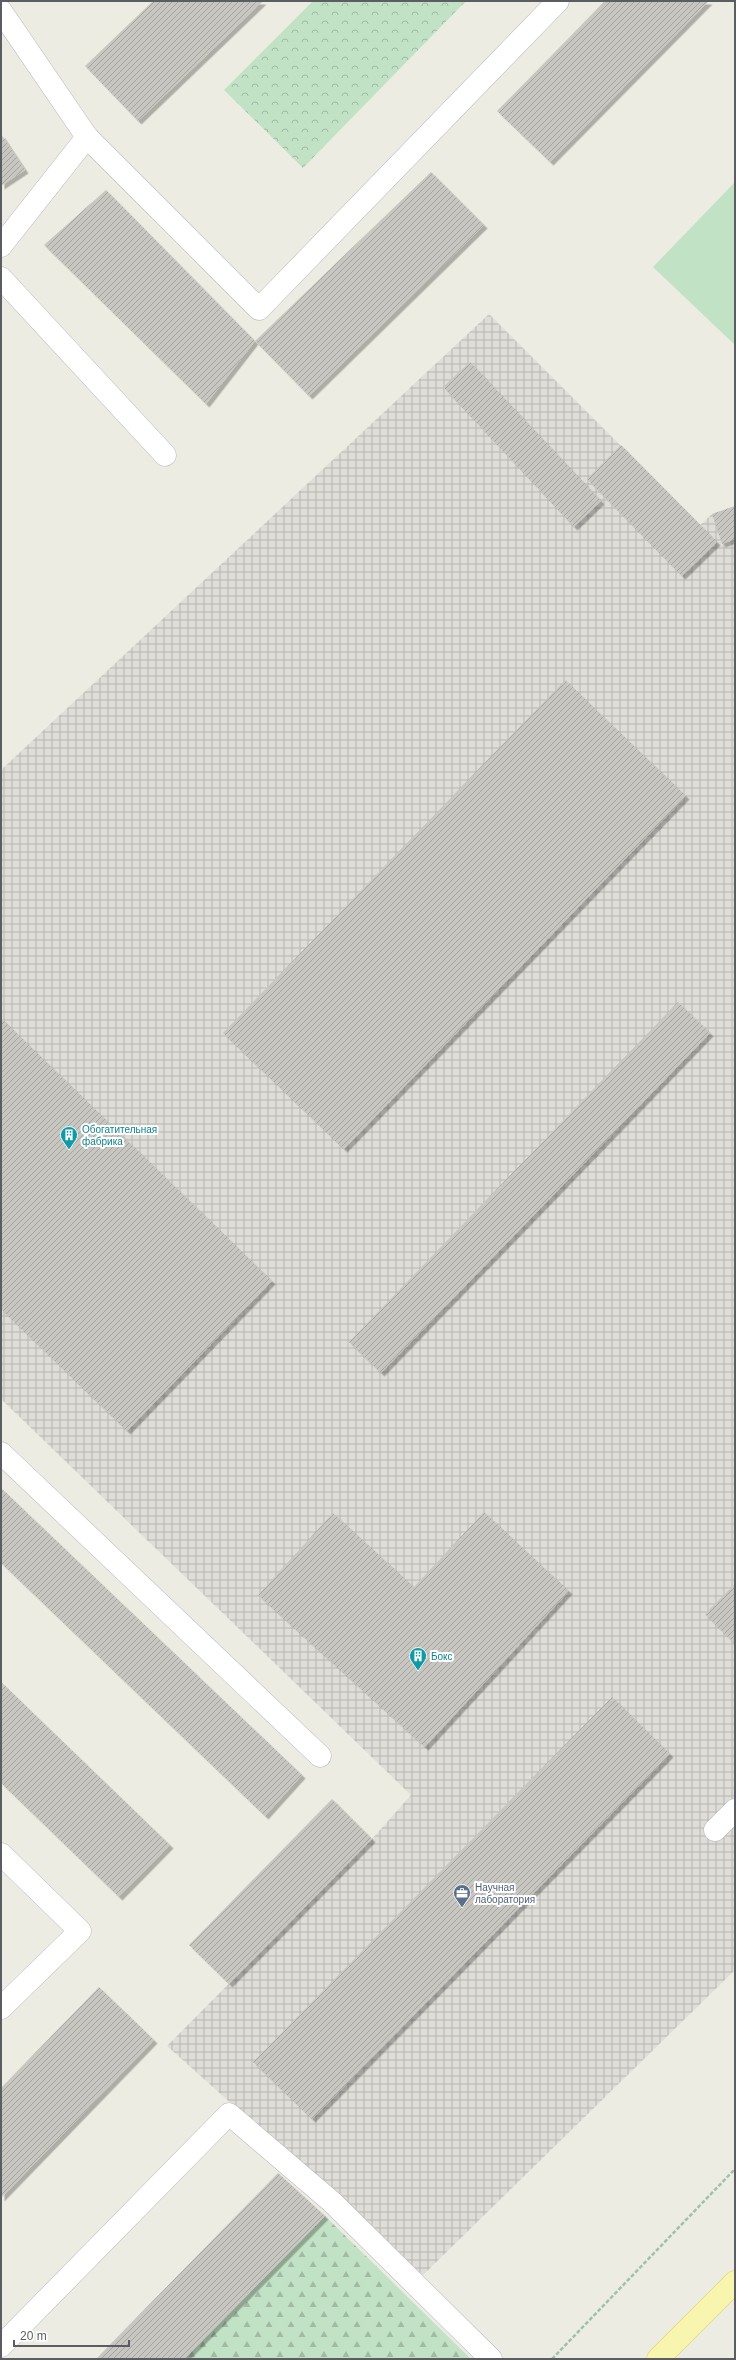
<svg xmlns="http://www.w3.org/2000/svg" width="736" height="2360" viewBox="0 0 736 2360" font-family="Helvetica,sans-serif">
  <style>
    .industrial { fill: url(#industrial-grid) }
    .grass { fill: #c2e2c6 }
    .forest { fill: url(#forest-firs) }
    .park { fill: url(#park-crowns) }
    .building { fill: url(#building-hatch); filter: url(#shadow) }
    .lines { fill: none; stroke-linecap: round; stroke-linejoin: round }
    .minor-casing { stroke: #b8b9be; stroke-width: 23 }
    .major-casing { stroke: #e3d265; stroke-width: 23 }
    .path { stroke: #9cc2ac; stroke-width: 2.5; stroke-dasharray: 4 2; stroke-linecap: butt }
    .minor { stroke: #fff; stroke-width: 22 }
    .major { stroke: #f7f5ae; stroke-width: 22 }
    .labels { text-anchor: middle; stroke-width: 4; stroke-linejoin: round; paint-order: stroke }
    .culture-label { font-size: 10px; fill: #0d838f; stroke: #fff; text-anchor: start }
    .service-label { font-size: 10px; fill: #4e5e75; stroke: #fff; text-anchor: start }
  </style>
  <defs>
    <pattern id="industrial-grid" width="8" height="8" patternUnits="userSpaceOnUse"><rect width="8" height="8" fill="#deddd7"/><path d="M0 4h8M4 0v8" fill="none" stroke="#b7b6b2"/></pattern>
    <pattern id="forest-firs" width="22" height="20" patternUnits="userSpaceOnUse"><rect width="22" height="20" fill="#c2e2c6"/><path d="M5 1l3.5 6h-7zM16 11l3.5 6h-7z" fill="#a1baa4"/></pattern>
    <pattern id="park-crowns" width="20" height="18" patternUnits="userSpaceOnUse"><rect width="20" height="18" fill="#c2e2c6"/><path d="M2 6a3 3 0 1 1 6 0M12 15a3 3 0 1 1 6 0" fill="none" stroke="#a1baa4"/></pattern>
    <pattern id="building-hatch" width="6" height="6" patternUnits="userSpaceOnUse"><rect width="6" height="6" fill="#c8c6c0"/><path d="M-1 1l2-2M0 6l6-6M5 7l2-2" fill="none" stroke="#a5a49f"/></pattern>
    <filter id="shadow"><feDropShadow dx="3.5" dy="3.5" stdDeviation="0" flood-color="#0004"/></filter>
  </defs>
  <rect width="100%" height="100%" fill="#ecece3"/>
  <path class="industrial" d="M 489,314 L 700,525 L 712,514 L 735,506 L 735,1970 L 423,2275 L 167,2046 L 372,1839 L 411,1795 L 1,1399 L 1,770 Z"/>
  <path class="grass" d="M 735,182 L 735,345 L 653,267 Z"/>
  <path class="forest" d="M 325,2216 L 471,2359 L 184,2359 Z"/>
  <path class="park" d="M 313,1 L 466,1 L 303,168 L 224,90 Z"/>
  <g class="building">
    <path d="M 153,1 L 263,1 L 138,121 L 85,66 Z"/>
    <path d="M 605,1 L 709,1 L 550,162 L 497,111 Z"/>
    <path d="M 1,134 L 25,170 L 1,186 Z"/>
    <path d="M 431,172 L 484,225 L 309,396 L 255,341 Z"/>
    <path d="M 106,190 L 255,341 L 206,404 L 44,245 Z"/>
    <path d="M 470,362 L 601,501 L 574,527 L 443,387 Z"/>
    <path d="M 621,445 L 717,542 L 682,576 L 587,479 Z"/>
    <path d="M 735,506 L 735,539 L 722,544 L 712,514 Z"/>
    <path d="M 565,680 L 686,796 L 344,1149 L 223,1033 Z"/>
    <path d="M 678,1002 L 710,1033 L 381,1373 L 349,1342 Z"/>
    <path d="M 1,1018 L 272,1281 L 127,1431 L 1,1309 Z"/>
    <path d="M 1,1488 L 302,1775 L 265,1816 L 1,1563 Z"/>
    <path d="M 484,1512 L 569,1591 L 425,1747 L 258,1595 L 333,1513 L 414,1587 Z"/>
    <path d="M 735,1584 L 735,1644 L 705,1614 Z"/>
    <path d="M 1,1682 L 170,1845 L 119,1897 L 1,1783 Z"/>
    <path d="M 612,1697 L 670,1754 L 312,2119 L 253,2062 Z"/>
    <path d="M 332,1799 L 372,1839 L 229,1984 L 189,1945 Z"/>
    <path d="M 99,1987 L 154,2040 L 1,2198 L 1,2088 Z"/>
    <path d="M 278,2173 L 325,2216 L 184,2359 L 96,2359 Z"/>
  </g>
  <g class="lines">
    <defs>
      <g id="minor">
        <path d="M 1,11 L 87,137 L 259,309 L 558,1"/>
        <path d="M 1,246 L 87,137"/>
        <path d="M 1,278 L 165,455"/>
        <path d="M 1,1453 L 320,1756"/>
        <path d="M 715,1830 L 735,1810"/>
        <path d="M 1,1854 L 80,1931 L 1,2008"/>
        <path d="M 1,2346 L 229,2114 L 332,2202 L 491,2359"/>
      </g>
      <path id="major" d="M 658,2359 L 735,2282"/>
    </defs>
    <use href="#minor" class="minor-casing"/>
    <use href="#major" class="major-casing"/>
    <path class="path" d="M 552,2359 L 735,2169"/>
    <use href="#minor" class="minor"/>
    <use href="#major" class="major"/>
  </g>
  <defs>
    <symbol id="building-pin" viewBox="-11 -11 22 30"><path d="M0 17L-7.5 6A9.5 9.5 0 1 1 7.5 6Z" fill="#0f9aa8" stroke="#fff"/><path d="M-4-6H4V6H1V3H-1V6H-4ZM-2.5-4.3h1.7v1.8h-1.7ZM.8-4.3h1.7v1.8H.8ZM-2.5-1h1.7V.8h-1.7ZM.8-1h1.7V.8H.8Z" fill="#fff"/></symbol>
    <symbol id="office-pin" viewBox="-11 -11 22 30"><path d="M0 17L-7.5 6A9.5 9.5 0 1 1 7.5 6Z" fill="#5c6f8a" stroke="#fff"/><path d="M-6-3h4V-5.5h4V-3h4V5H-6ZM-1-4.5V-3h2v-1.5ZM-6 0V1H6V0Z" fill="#fff"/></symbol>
  </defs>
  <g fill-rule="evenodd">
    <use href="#building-pin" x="59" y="1125" width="20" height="27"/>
    <use href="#building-pin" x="408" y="1646" width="20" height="27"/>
    <use href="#office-pin" x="452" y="1883" width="20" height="27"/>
  </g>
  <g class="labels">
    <g class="culture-label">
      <text x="82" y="1133">Обогатительная<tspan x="82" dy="12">фабрика</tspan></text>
      <text x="431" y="1660">Бокс</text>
    </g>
    <g class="service-label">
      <text x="475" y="1891">Научная<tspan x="475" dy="12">лаборатория</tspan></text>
    </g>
  </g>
  <rect width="736" height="2360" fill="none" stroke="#5b5d62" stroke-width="4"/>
  <path d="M14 2340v6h115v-6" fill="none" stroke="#5b5d62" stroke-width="2"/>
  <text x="20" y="2340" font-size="12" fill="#5b5d62" stroke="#ffffff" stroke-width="3" paint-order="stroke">20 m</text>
</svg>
